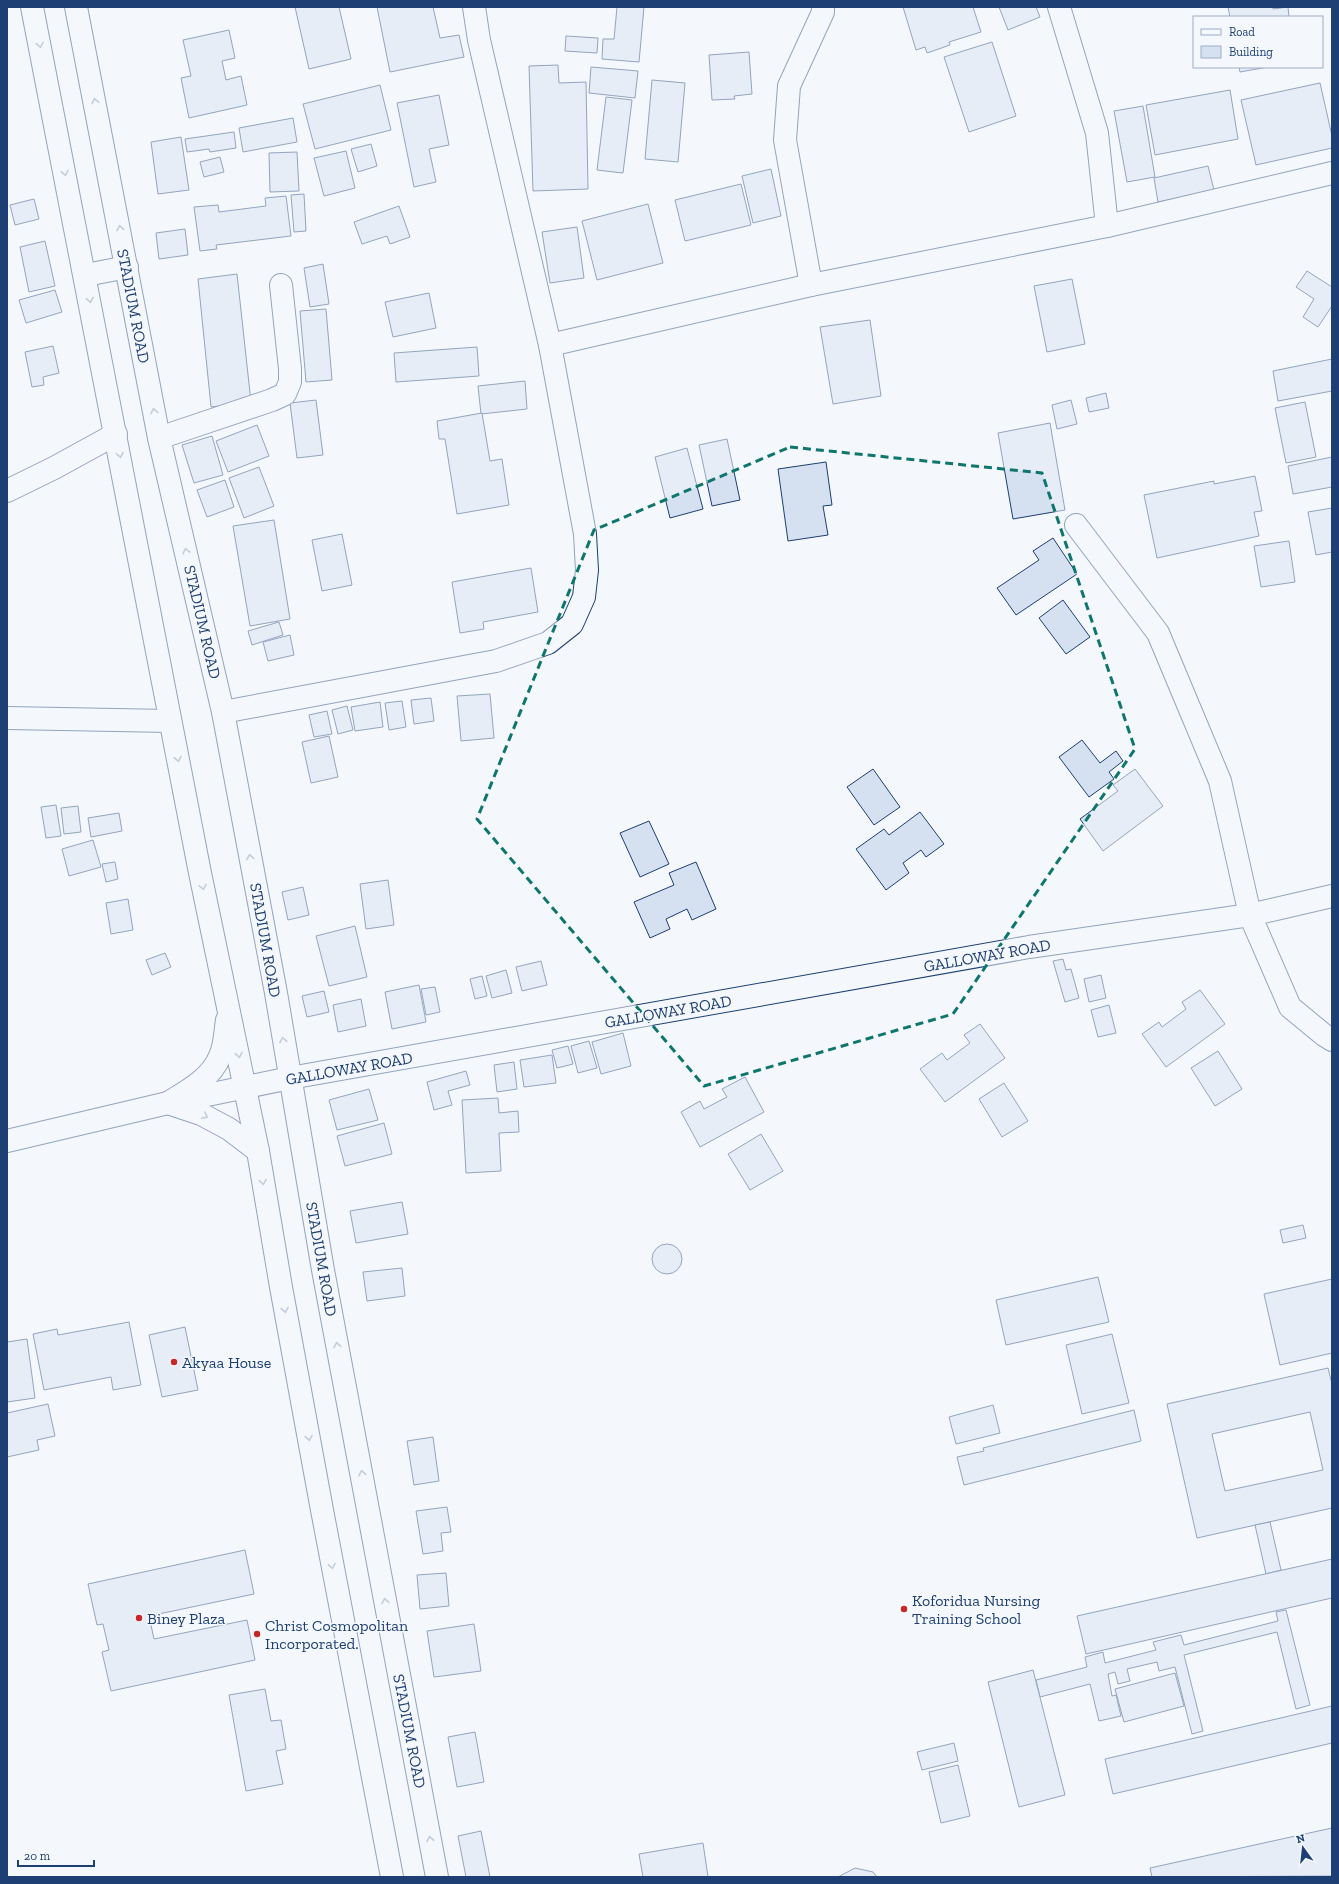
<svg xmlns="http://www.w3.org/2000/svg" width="1339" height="1884" viewBox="0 0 1339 1884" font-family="'Zilla Slab',serif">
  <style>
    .building { fill: #d5e0f0; stroke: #1d3f73; fill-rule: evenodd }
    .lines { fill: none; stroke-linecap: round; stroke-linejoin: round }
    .street-casing { stroke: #1d3f73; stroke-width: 24 }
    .primary-casing { stroke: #1d3f73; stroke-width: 24 }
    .street { stroke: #f4f7fb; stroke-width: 22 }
    .primary { stroke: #f4f7fb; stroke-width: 22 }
    .oneway { stroke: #889bb7 }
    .marked { fill: none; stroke: #0f766e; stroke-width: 3; stroke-dasharray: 8 5; stroke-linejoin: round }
    .poi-dot { fill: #c62828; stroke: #f4f7fb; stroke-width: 1.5 }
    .labels { text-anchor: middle; stroke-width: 3; stroke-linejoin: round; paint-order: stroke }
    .street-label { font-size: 16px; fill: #1d3f73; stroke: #f4f7fb }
    .poi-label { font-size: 16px; fill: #1d3f73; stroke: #f4f7fb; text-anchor: start }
  </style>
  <rect width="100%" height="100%" fill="#f4f7fb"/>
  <g class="building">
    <path d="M 295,7 L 339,7 L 351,59 L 309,69 Z"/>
    <path d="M 377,7 L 433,7 L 440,38 L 459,35 L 464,57 L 390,72 Z"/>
    <path d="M 617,7 L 644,7 L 639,62 L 602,59 L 603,39 L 614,39 Z"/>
    <path d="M 903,7 L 973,7 L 981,32 L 949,42 L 950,45 L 927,53 L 925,47 L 916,50 Z"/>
    <path d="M 999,7 L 1036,7 L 1040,17 L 1008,30 Z"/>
    <path d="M 1228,7 L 1273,7 L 1273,9 L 1288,7 L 1289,17 L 1230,17 Z"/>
    <path d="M 229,30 L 235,58 L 222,61 L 226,80 L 241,76 L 247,105 L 189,118 L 181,78 L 191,76 L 183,40 Z"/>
    <path d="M 566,36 L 598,38 L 597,53 L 565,51 Z"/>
    <path d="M 992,42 L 1016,116 L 969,132 L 944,57 Z"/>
    <path d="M 749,52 L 752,94 L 734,96 L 735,99 L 712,100 L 709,55 Z"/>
    <path d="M 558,65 L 559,83 L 586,82 L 588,189 L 533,191 L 529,66 Z"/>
    <path d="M 591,67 L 638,71 L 635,98 L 589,93 Z"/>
    <path d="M 1239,67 L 1268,67 L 1240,72 Z"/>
    <path d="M 652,80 L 685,83 L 678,162 L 645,159 Z"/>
    <path d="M 1320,83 L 1332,136 L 1332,148 L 1256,165 L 1241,100 Z"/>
    <path d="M 380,85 L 391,130 L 315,149 L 303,104 Z"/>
    <path d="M 1230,90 L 1238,139 L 1155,155 L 1146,105 Z"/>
    <path d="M 439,95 L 449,145 L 429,149 L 436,182 L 414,187 L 397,103 Z"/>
    <path d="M 606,97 L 632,100 L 623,173 L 597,170 Z"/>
    <path d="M 1143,106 L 1155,177 L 1127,182 L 1114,111 Z"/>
    <path d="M 293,118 L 297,142 L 243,152 L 239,128 Z"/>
    <path d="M 234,132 L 236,148 L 210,152 L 209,149 L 187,152 L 185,139 Z"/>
    <path d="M 181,137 L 189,190 L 158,194 L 151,142 Z"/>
    <path d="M 371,144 L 377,166 L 358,172 L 351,149 Z"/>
    <path d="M 346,151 L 355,188 L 324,196 L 314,158 Z"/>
    <path d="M 297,152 L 299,191 L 270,192 L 269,153 Z"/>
    <path d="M 220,157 L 224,172 L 204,177 L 200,162 Z"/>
    <path d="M 1208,166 L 1214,190 L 1158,202 L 1154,178 Z"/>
    <path d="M 771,169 L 781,216 L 753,223 L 742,176 Z"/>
    <path d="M 741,184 L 751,225 L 685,241 L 675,200 Z"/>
    <path d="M 304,194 L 306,231 L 294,232 L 291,195 Z"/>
    <path d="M 286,196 L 291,236 L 216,245 L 217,249 L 200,251 L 194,207 L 218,205 L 219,212 L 266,206 L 265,198 Z"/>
    <path d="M 34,199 L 39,219 L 15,225 L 10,205 Z"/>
    <path d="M 648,204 L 663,263 L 597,280 L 582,221 Z"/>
    <path d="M 399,206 L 410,237 L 390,244 L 387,236 L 362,244 L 354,222 Z"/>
    <path d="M 577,227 L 584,278 L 550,283 L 542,232 Z"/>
    <path d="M 185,229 L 188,255 L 159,259 L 156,233 Z"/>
    <path d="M 45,241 L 55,286 L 29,292 L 20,247 Z"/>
    <path d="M 323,264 L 329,304 L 310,307 L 304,268 Z"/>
    <path d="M 1307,271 L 1332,287 L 1332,306 L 1318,327 L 1303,317 L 1314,299 L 1296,287 Z"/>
    <path d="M 237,274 L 251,402 L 211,407 L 198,279 Z"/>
    <path d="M 1072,279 L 1085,344 L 1047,352 L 1034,286 Z"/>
    <path d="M 55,290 L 62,312 L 26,323 L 19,300 Z"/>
    <path d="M 429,293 L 436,328 L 393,337 L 385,302 Z"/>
    <path d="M 326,309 L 332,380 L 306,382 L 300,311 Z"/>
    <path d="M 870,320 L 881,396 L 833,404 L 820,327 Z"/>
    <path d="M 53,346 L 59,373 L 43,377 L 44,385 L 32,387 L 25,352 Z"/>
    <path d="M 477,347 L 479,376 L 396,382 L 394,353 Z"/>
    <path d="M 1332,359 L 1332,391 L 1278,401 L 1273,371 Z"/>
    <path d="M 525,381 L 527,409 L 481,414 L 478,386 Z"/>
    <path d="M 1106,393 L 1109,408 L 1089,412 L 1086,398 Z"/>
    <path d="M 316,400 L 323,455 L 297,458 L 290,403 Z"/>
    <path d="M 1071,400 L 1077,424 L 1057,429 L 1052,405 Z"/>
    <path d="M 1305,402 L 1316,457 L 1286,463 L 1275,408 Z"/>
    <path d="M 482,413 L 490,461 L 502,459 L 509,505 L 457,514 L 445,439 L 439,439 L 437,421 Z"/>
    <path d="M 1050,423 L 1065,510 L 1013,519 L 998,433 Z"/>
    <path d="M 257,425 L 269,456 L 228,472 L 216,441 Z"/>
    <path d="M 212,436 L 223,475 L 194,483 L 182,445 Z"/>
    <path d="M 727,439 L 740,500 L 712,506 L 699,445 Z"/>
    <path d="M 687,448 L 703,509 L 670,518 L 655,457 Z"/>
    <path d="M 1332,457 L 1332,487 L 1293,494 L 1288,466 Z"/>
    <path d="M 826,462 L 832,505 L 823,506 L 828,535 L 788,541 L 778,469 Z"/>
    <path d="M 259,467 L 274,506 L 244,518 L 229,478 Z"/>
    <path d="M 1255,476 L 1262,511 L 1254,512 L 1259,536 L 1157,558 L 1144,495 L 1214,481 L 1214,484 Z"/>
    <path d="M 225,480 L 234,507 L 207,517 L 197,490 Z"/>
    <path d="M 1332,508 L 1332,552 L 1316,555 L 1308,512 Z"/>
    <path d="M 274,520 L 290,619 L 250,626 L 233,526 Z"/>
    <path d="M 342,534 L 352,585 L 322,591 L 312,540 Z"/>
    <path d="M 1053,538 L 1077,574 L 1016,615 L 997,588 L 1039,560 L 1033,551 Z"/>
    <path d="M 1289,541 L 1295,582 L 1261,587 L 1254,546 Z"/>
    <path d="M 531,568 L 538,612 L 483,622 L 484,629 L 460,633 L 452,582 Z"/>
    <path d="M 1063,600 L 1090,637 L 1066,654 L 1039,618 Z"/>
    <path d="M 279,622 L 283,635 L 252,645 L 248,631 Z"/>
    <path d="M 290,635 L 294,655 L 268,661 L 263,642 Z"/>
    <path d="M 490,694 L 494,738 L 461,741 L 457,696 Z"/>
    <path d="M 431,698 L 434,721 L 414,724 L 411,700 Z"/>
    <path d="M 402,701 L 406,727 L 389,730 L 385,703 Z"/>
    <path d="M 380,702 L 383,727 L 355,731 L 351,707 Z"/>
    <path d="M 347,706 L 353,730 L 338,734 L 332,710 Z"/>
    <path d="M 327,711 L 332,734 L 314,737 L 309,715 Z"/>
    <path d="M 329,736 L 338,777 L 311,783 L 302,742 Z"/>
    <path d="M 1082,740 L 1100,763 L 1116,751 L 1123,761 L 1109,772 L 1114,779 L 1089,797 L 1059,757 Z"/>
    <path d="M 873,769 L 900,807 L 874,825 L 847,787 Z"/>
    <path d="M 1135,769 L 1163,806 L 1103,851 L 1080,819 L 1118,791 L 1113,785 Z"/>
    <path d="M 56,805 L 61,836 L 46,838 L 41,807 Z"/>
    <path d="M 78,806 L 81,832 L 64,834 L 61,808 Z"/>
    <path d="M 920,812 L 944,844 L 926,857 L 921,850 L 903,863 L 909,873 L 886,890 L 856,849 L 884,829 L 889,835 Z"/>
    <path d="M 119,813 L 122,831 L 91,837 L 88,818 Z"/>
    <path d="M 649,821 L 669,864 L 640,877 L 620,833 Z"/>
    <path d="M 93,840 L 101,867 L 69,876 L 62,849 Z"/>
    <path d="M 115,862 L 118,879 L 106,882 L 102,864 Z"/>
    <path d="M 696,862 L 716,909 L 692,920 L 687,909 L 666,919 L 670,929 L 650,938 L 634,902 L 674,885 L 669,873 Z"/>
    <path d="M 388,880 L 394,925 L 366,929 L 360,884 Z"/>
    <path d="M 303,887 L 309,915 L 288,920 L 282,892 Z"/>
    <path d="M 128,899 L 133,930 L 111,934 L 106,903 Z"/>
    <path d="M 355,926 L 367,977 L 329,986 L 316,936 Z"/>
    <path d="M 165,953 L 171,967 L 152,975 L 146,960 Z"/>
    <path d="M 1063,959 L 1066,970 L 1071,969 L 1079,998 L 1065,1002 L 1053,961 Z"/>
    <path d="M 541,961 L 547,985 L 522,991 L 516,967 Z"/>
    <path d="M 506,970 L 512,993 L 492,998 L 486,976 Z"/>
    <path d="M 1101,975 L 1106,998 L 1089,1002 L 1084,979 Z"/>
    <path d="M 482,976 L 487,996 L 475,999 L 470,979 Z"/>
    <path d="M 419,985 L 426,1022 L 392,1029 L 385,992 Z"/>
    <path d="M 435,987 L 440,1012 L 426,1015 L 421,989 Z"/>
    <path d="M 1200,990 L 1225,1024 L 1166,1067 L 1142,1034 L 1159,1022 L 1162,1027 L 1186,1009 L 1182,1002 Z"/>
    <path d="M 324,991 L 329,1012 L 307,1017 L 302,996 Z"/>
    <path d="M 361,999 L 366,1026 L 338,1032 L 333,1005 Z"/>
    <path d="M 1109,1005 L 1116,1033 L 1098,1037 L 1091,1010 Z"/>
    <path d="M 980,1024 L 1005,1058 L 945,1102 L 920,1069 L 942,1053 L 947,1060 L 970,1043 L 964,1035 Z"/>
    <path d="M 623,1033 L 631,1066 L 601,1074 L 592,1042 Z"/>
    <path d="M 589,1041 L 597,1068 L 578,1073 L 571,1046 Z"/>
    <path d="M 568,1046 L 573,1064 L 557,1068 L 552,1050 Z"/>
    <path d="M 1218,1051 L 1242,1089 L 1215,1106 L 1191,1068 Z"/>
    <path d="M 552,1055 L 556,1083 L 524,1087 L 520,1060 Z"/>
    <path d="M 514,1062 L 517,1089 L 497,1092 L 494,1065 Z"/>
    <path d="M 466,1071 L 470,1085 L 448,1091 L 452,1105 L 434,1110 L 427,1082 Z"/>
    <path d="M 745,1077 L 764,1112 L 700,1147 L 681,1112 L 700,1101 L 704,1109 L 727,1097 L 722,1089 Z"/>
    <path d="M 1004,1083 L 1028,1121 L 1002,1137 L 979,1099 Z"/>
    <path d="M 369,1089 L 378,1120 L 337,1130 L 329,1100 Z"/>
    <path d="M 498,1098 L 499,1113 L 518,1111 L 519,1132 L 499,1133 L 501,1171 L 466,1173 L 462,1100 Z"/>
    <path d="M 384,1123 L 392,1154 L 345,1166 L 337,1136 Z"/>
    <path d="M 761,1134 L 783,1171 L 750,1190 L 728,1154 Z"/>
    <path d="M 402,1202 L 408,1234 L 356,1243 L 350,1211 Z"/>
    <path d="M 1303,1225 L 1306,1238 L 1283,1243 L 1280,1230 Z"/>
    <circle cx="667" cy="1259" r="15"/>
    <path d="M 402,1268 L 405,1296 L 367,1301 L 363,1272 Z"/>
    <path d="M 1098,1277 L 1109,1322 L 1006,1345 L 996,1300 Z"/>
    <path d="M 1332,1279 L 1332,1353 L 1280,1365 L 1264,1294 Z"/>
    <path d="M 129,1322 L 141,1385 L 113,1390 L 111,1377 L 44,1390 L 33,1334 L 57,1329 L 58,1335 Z"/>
    <path d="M 185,1327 L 198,1390 L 162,1397 L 149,1335 Z"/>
    <path d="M 1112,1334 L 1129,1403 L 1082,1414 L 1066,1345 Z"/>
    <path d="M 27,1339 L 35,1398 L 7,1402 L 7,1342 Z"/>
    <path d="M 1328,1368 L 1332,1384 L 1332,1508 L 1197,1538 L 1167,1404 ZM 1310,1412 L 1323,1470 L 1225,1491 L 1212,1434 Z"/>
    <path d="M 48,1404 L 55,1436 L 37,1440 L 39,1450 L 7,1457 L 7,1413 Z"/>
    <path d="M 993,1405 L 1000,1433 L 956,1444 L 949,1417 Z"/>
    <path d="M 1134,1410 L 1141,1441 L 964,1485 L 957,1457 L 984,1451 L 983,1448 Z"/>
    <path d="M 433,1437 L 439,1481 L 414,1485 L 407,1441 Z"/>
    <path d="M 447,1507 L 451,1532 L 441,1533 L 443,1551 L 423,1554 L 416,1511 Z"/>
    <path d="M 1270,1522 L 1281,1570 L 1266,1574 L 1255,1525 Z"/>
    <path d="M 245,1550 L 254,1594 L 149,1616 L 154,1639 L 247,1620 L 255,1660 L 111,1691 L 102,1652 L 109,1650 L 103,1624 L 97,1625 L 88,1584 Z"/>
    <path d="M 1332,1559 L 1332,1598 L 1086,1654 L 1077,1616 Z"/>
    <path d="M 446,1573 L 449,1606 L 420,1609 L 417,1575 Z"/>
    <path d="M 1286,1610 L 1310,1705 L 1296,1709 L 1277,1632 L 1184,1655 L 1203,1731 L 1192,1734 L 1175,1667 L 1159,1671 L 1157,1662 L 1127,1669 L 1130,1681 L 1118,1684 L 1115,1672 L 1108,1674 L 1112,1696 L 1116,1695 L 1121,1716 L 1099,1721 L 1090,1684 L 1040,1697 L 1036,1680 L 1087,1667 L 1085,1657 L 1103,1652 L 1105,1663 L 1156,1650 L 1153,1642 L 1181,1635 L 1184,1645 L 1278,1621 L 1276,1612 Z"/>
    <path d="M 474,1624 L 481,1671 L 434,1677 L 427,1631 Z"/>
    <path d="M 1033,1670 L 1065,1795 L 1019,1807 L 988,1682 Z"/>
    <path d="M 1175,1673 L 1184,1706 L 1124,1722 L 1115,1689 Z"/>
    <path d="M 265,1689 L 271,1721 L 281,1720 L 286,1749 L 276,1751 L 283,1784 L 246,1791 L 229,1695 Z"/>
    <path d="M 1332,1706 L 1332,1743 L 1113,1794 L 1105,1759 Z"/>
    <path d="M 475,1732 L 484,1782 L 457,1787 L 448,1737 Z"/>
    <path d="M 954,1743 L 958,1761 L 922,1770 L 917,1752 Z"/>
    <path d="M 958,1765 L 970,1816 L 941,1823 L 929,1772 Z"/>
    <path d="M 1332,1828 L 1332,1876 L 1152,1877 L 1150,1868 Z"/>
    <path d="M 481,1831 L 490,1877 L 466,1877 L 458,1836 Z"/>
    <path d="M 703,1843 L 708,1877 L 643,1877 L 639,1854 Z"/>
    <path d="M 855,1868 L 873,1872 L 877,1877 L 838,1877 Z"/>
  </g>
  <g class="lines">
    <defs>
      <g id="street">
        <path d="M 1059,7 L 1097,133 L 1107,226"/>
        <path d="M 811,285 L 785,140 L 789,86 L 823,12 L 823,7"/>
        <path d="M 550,345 L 811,285 L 1107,226 L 1332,173"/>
        <path d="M 159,438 L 272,400 L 285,394 L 290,382 L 290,369 L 281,285"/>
        <path d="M 7,491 L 54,468 L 116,434"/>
        <path d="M 1076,525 L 1158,633 L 1220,781 L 1250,915 L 1290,1007 L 1324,1035 L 1332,1040"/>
        <path d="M 223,712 L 496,661 L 548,643 L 572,624 L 584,597 L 587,570 L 585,534 L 550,345 L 479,40 L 474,7"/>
        <path d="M 7,718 L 170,721"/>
        <path d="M 7,1141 L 168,1103 L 290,1078 L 1029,947 L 1250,915 L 1332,896"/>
      </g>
      <g id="primary">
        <path d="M 32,7 L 200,873 L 258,1151 L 281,1287 L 322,1510 L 392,1877"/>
        <path d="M 76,7 L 159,438 L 223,712 L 276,993 L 323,1270 L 437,1877"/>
        <path d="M 86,275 L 127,267"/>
        <path d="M 168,1103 C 187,1091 211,1079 220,1056 C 225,1046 225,1032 227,1020"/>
        <path d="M 168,1103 L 201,1114 L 229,1129 L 258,1151"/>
      </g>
    </defs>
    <use href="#street" class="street-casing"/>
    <use href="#primary" class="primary-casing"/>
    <use href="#street" class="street"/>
    <use href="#primary" class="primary"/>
  </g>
  <defs><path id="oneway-chevron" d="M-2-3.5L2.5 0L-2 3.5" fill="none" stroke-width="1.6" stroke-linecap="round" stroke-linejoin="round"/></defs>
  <g class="oneway">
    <use href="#oneway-chevron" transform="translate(40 45) rotate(79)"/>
    <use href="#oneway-chevron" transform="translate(95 101) rotate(-101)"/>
    <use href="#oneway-chevron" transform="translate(65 173) rotate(79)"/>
    <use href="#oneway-chevron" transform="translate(120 228) rotate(-101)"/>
    <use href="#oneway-chevron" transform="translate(90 300) rotate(79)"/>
    <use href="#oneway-chevron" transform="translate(154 411) rotate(-101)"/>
    <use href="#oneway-chevron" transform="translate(120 455) rotate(79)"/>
    <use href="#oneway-chevron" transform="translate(186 551) rotate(-103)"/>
    <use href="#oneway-chevron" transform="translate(178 759) rotate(79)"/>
    <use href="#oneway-chevron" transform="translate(250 857) rotate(-100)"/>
    <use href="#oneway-chevron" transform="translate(203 887) rotate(78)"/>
    <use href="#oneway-chevron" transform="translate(283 1040) rotate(-99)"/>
    <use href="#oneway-chevron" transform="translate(239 1055) rotate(79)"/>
    <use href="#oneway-chevron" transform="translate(205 1116) rotate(27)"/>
    <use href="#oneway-chevron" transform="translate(263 1182) rotate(81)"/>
    <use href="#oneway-chevron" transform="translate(285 1310) rotate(80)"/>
    <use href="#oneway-chevron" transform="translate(337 1345) rotate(-101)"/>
    <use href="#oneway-chevron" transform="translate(309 1438) rotate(80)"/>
    <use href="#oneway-chevron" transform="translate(362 1473) rotate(-101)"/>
    <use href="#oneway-chevron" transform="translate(332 1566) rotate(79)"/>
    <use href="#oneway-chevron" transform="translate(385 1601) rotate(-100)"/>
    <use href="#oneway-chevron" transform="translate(430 1839) rotate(-101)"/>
  </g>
  <path d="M0 0H1339V1884H0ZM 790,447 L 1042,473 L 1135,749 L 953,1014 L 704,1086 L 477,819 L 594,530 Z" fill="#f4f7fb" fill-opacity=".55" fill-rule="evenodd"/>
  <path class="marked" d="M 790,447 L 1042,473 L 1135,749 L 953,1014 L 704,1086 L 477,819 L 594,530 Z"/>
  <g class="poi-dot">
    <circle cx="174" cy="1362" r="4"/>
    <circle cx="904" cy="1609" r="4"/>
    <circle cx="139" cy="1618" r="4"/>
    <circle cx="257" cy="1634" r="4"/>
  </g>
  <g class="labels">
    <g class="street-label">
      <text transform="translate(134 306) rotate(79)" y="6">STADIUM ROAD</text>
      <text transform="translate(203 622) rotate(77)" y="6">STADIUM ROAD</text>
      <text transform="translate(266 940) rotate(80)" y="6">STADIUM ROAD</text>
      <text transform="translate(987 955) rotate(-10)" y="6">GALLOWAY ROAD</text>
      <text transform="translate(668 1011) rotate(-10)" y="6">GALLOWAY ROAD</text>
      <text transform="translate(349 1068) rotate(-10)" y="6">GALLOWAY ROAD</text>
      <text transform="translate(322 1259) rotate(80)" y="6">STADIUM ROAD</text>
      <text transform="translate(410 1731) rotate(79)" y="6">STADIUM ROAD</text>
    </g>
    <g class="poi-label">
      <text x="182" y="1368">Akyaa House</text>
      <text x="912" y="1606">Koforidua Nursing<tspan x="912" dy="18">Training School</tspan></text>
      <text x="147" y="1624">Biney Plaza</text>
      <text x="265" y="1631">Christ Cosmopolitan<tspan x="265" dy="18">Incorporated.</tspan></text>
    </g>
  </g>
  <rect width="1339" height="1884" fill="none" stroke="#1d3f73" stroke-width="16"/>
  <rect x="1193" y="16" width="130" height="52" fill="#f4f7fb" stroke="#9eadc5"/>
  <rect x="1201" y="29" width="20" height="6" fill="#f4f7fb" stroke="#9eadc5"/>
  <text x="1229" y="36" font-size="12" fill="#1d3f73">Road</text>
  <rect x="1201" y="46" width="20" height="12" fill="#d5e0f0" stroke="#9eadc5"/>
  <text x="1229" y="56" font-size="12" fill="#1d3f73">Building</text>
  <g transform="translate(1303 1848) rotate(345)" stroke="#f4f7fb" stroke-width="3" paint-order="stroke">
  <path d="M0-3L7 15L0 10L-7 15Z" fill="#1d3f73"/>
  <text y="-6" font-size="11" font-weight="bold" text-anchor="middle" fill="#1d3f73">N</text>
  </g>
  <path d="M18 1860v6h76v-6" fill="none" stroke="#1d3f73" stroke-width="2"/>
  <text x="24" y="1860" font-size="12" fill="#1d3f73" stroke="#f4f7fb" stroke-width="3" paint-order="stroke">20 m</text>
</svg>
